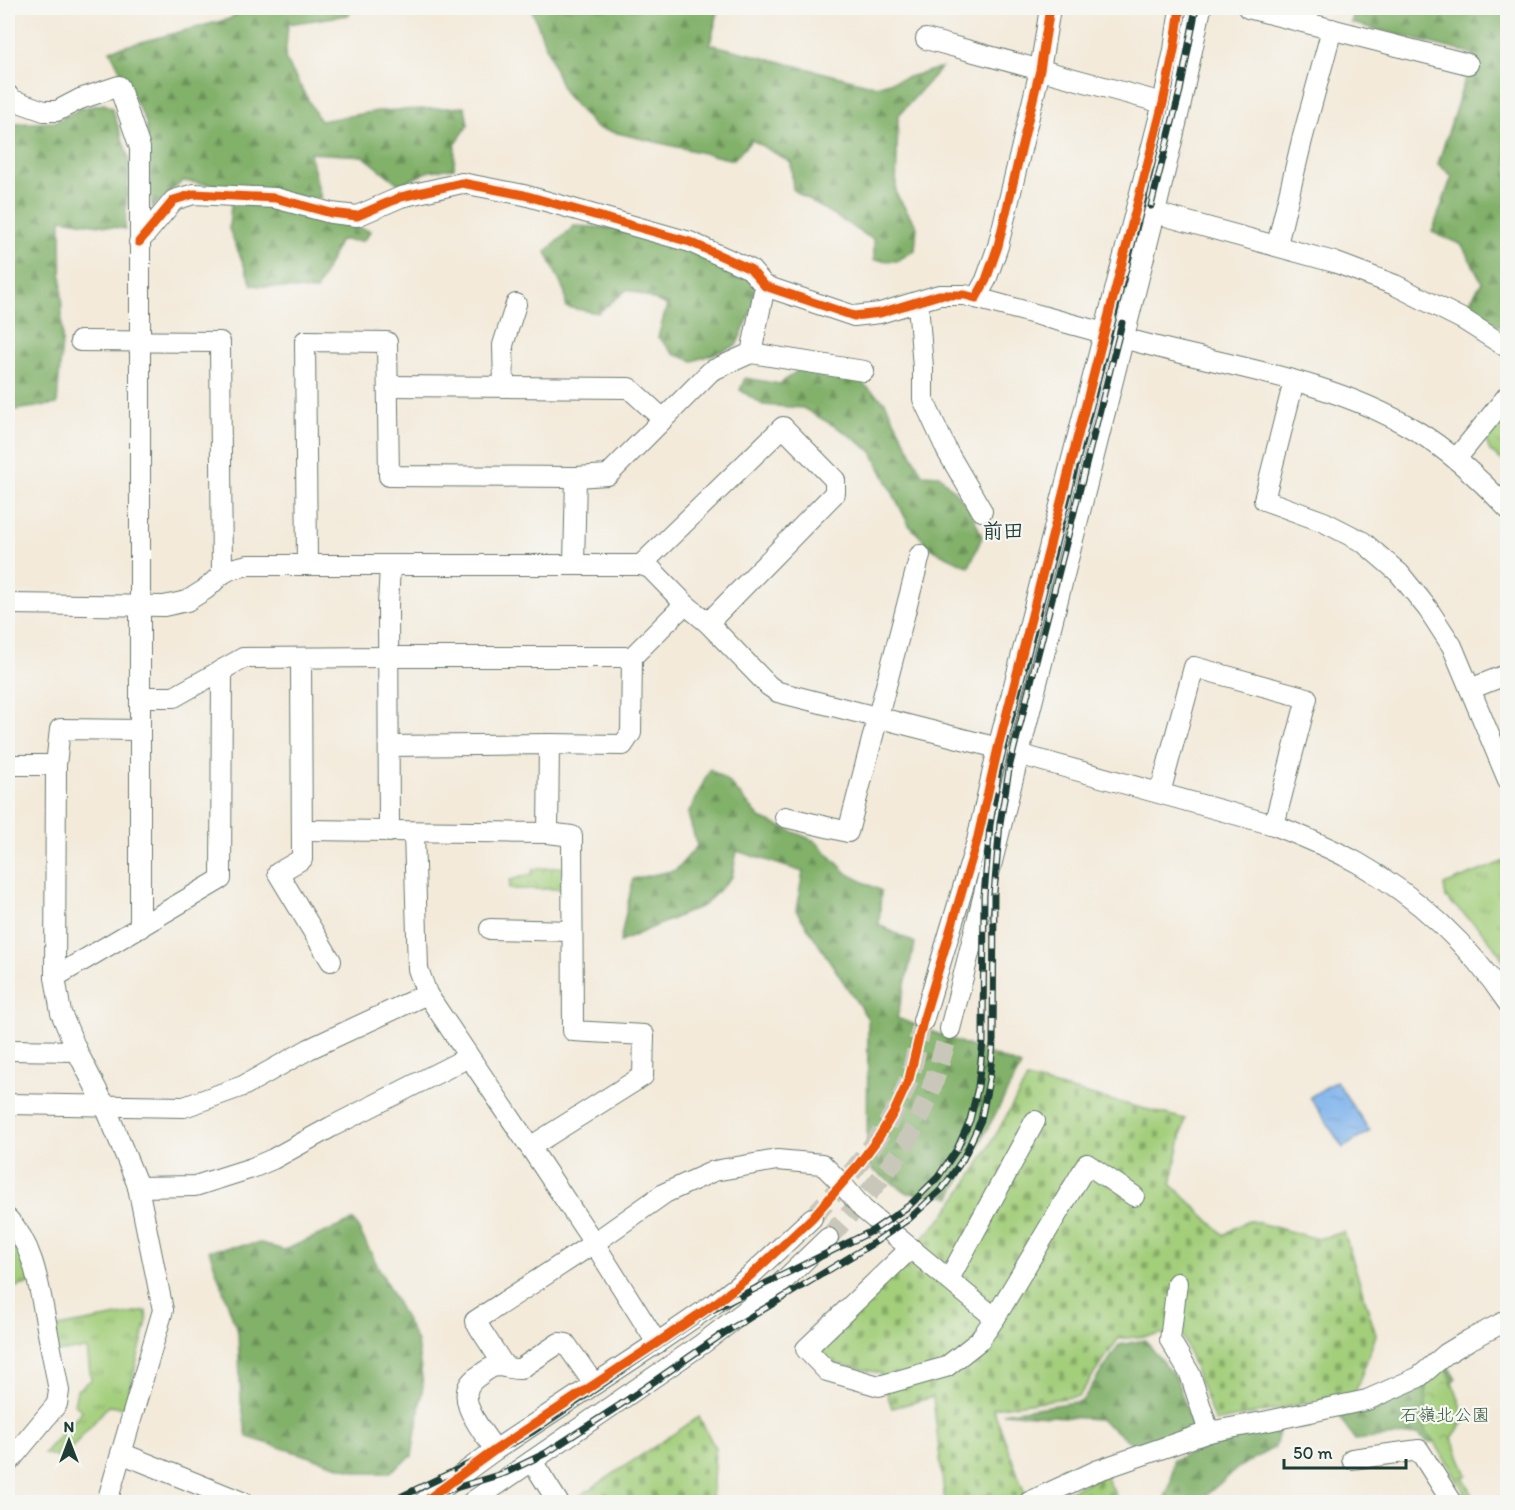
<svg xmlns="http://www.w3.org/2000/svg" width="1515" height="1510" viewBox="0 0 1515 1510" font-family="Itim,'Klee One',sans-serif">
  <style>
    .grass { fill: url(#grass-tufts); stroke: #618657; stroke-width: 1.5 }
    .forest { fill: url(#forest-firs); stroke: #50774f; stroke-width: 1.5 }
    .cemetery { fill: url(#cemetery-stones); stroke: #618657; stroke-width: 1.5 }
    .park { fill: url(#park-crowns); stroke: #618657; stroke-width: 1.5 }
    .water { fill: url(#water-ripples); stroke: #4f7890; stroke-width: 1.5 }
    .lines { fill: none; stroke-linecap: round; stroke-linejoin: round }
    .minor-tunnel { stroke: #c9c7b9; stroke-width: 20; stroke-dasharray: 20 10; stroke-linecap: butt }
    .minor-casing { stroke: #697a6e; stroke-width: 22 }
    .minor { stroke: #fff; stroke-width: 20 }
    .rail-casing { stroke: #1f3d34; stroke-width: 7 }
    .rail { stroke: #f6f6f2; stroke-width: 4.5; stroke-dasharray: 14; stroke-linecap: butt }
    .cycleway-casing { stroke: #f6f6f2; stroke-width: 13 }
    .cycleway { stroke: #e8590c; stroke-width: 9 }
    .labels { text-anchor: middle; stroke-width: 4.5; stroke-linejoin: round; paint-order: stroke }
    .park-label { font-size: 18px; fill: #395a42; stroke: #f6f6f2 }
    .quarter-label { font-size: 21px; font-weight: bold; fill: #1f3d34; stroke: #f6f6f2 }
  </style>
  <defs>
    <pattern id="grass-tufts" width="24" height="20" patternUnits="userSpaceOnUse" patternTransform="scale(1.5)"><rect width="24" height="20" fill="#a3ce7a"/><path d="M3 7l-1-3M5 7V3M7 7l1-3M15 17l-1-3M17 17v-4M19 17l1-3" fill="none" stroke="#84a865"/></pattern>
    <pattern id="forest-firs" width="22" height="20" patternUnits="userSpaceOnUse" patternTransform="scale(1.5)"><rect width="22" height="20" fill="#82b16a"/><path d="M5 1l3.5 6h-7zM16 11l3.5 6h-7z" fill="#6a9158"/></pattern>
    <pattern id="cemetery-stones" width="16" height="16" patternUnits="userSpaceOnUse" patternTransform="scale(1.5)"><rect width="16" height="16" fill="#a3ce7a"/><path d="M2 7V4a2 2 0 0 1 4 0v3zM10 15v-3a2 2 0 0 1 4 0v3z" fill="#84a865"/></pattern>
    <pattern id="park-crowns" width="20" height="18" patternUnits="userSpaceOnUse" patternTransform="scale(1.5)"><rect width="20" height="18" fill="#a3ce7a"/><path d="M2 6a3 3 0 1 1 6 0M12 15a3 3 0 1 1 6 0" fill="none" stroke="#84a865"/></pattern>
    <pattern id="water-ripples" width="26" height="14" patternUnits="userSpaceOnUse" patternTransform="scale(1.5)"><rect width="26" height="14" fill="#7fb3ec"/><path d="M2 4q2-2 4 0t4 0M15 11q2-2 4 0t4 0" fill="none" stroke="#6793c0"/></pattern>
  </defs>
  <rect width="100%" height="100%" fill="#f6f6f2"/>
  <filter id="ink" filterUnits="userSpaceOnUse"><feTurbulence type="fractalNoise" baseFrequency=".0167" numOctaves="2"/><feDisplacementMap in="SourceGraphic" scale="12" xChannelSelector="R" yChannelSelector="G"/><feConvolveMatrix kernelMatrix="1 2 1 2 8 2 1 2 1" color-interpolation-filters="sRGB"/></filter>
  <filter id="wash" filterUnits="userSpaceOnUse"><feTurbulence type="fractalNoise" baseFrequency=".008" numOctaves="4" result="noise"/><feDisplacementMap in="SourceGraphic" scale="24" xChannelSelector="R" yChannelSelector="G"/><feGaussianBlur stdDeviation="1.35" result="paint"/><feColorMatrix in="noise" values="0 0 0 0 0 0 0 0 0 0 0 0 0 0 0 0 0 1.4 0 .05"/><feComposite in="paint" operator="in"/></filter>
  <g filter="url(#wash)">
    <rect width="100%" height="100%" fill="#f3eada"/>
    <g class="grass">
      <path d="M 1507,408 L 1507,464 L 1490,451 L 1484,436 Z"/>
      <path d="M 1507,860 L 1507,969 L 1498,951 L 1480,929 L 1446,898 L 1444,885 Z"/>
      <path d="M 8,1231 L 16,1243 L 31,1283 L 8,1289 Z"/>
      <path d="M 146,1311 L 147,1321 L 125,1408 L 108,1406 L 62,1459 L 44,1453 L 82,1411 L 74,1404 L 77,1390 L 91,1380 L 87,1349 L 56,1352 L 52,1328 Z"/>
    </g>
    <g class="forest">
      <path d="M 244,8 L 354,8 L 348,15 L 288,24 L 285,58 L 320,121 L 378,111 L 465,107 L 468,125 L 455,145 L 454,168 L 429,171 L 400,185 L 363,156 L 310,153 L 321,199 L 183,181 L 152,208 L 146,122 L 110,50 L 229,19 Z"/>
      <path d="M 531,8 L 719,8 L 710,44 L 876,86 L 941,68 L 898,116 L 896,194 L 917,227 L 915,250 L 897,261 L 874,260 L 874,240 L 793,190 L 791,162 L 752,140 L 733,160 L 596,128 L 564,93 Z"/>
      <path d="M 1355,8 L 1506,8 L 1508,15 L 1507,331 L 1467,306 L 1482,282 L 1462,245 L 1432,232 L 1452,176 L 1438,164 L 1473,54 L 1351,23 Z"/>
      <path d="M 104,104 L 112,108 L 129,159 L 125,229 L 61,219 L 62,341 L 57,404 L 8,411 L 8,124 L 55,122 L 81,108 Z"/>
      <path d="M 261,203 L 371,231 L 363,241 L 340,240 L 316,291 L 252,285 L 229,229 L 231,205 Z"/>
      <path d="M 574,226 L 614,228 L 682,247 L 740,270 L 755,286 L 751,313 L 736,346 L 693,361 L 674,354 L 658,337 L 667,305 L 628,289 L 598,313 L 566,307 L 565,293 L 546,252 Z"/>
      <path d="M 798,370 L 857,379 L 885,402 L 922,474 L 939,475 L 970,508 L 982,537 L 969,567 L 933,550 L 909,525 L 872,452 L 845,432 L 803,408 L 763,405 L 740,390 L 745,378 L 780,384 Z"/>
      <path d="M 710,769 L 730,783 L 760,818 L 815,841 L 848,874 L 881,891 L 879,925 L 915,943 L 897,1018 L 1021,1066 L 951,1197 L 908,1193 L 867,1166 L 868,1019 L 796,910 L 803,872 L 737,851 L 732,877 L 704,905 L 620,942 L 633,879 L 676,870 L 697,846 L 688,814 Z"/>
      <path d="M 354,1220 L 417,1342 L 423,1385 L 412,1456 L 389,1473 L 361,1473 L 247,1437 L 241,1402 L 238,1333 L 209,1250 L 261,1243 L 284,1250 Z"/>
      <path d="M 1145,1340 L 1177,1380 L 1193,1430 L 1137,1447 L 1099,1419 L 1002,1413 L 1082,1401 L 1119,1345 Z"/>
      <path d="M 1446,1364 L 1456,1378 L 1449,1388 L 1448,1442 L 1427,1442 L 1418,1434 L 1355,1440 L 1338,1415 Z"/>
      <path d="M 1280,1428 L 1275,1447 L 1239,1467 L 1198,1502 L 1163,1502 L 1171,1483 L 1173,1460 L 1213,1444 Z"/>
    </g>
    <g class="cemetery">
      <path d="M 1027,1079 L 1185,1119 L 1171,1184 L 1224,1235 L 1248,1220 L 1318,1239 L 1344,1232 L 1376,1335 L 1355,1393 L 1215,1422 L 1181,1332 L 1118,1339 L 1079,1396 L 993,1408 L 1028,1502 L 945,1502 L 933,1397 L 892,1408 L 880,1373 L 824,1361 L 818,1347 L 943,1217 L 977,1168 Z"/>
      <path d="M 699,1417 L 715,1448 L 712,1502 L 571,1502 Z"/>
      <path d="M 1105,1474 L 1117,1498 L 1108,1502 L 1048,1502 Z"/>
    </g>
    <g class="park">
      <path d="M 562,867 L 563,889 L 509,889 L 510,880 L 532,874 L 533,869 Z"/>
      <path d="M 1446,1366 L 1466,1418 L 1452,1438 L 1467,1475 L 1463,1478 L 1477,1502 L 1470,1502 L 1437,1446 L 1426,1431 L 1426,1385 Z"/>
    </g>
    <path class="water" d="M 1336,1081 L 1370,1131 L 1343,1148 L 1310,1097 Z"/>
  </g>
  <g filter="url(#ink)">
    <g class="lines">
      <g class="minor-tunnel">
        <path d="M 812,1218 C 849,1176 890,1133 909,1079 C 915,1061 918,1040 923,1021"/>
        <path d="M 828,1238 C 862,1200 895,1167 918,1121 C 932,1093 940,1060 950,1029"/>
      </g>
      <defs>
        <g id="minor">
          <path d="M 1248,8 L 1468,64"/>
          <path d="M 926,39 L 1163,103"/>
          <path d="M 8,95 L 10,99 L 44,111 L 57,111 L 80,99 L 119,86 L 140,148 L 140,928"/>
          <path d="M 1155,213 L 1334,262 L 1395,285 L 1464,320 L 1508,348"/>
          <path d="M 139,242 L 174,200 L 194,194 L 275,198 L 331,213 L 357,216 L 401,197 L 462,183 L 524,195 L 690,242 L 750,269 L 765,286 L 854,316 L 880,313 L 939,295 L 965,295 L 976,298 L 986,280 L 998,246 L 1040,70 L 1050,8"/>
          <path d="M 1277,245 L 1302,140 L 1332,29"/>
          <path d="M 976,298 C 1040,315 1104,334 1169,350 C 1252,370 1340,385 1415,430 C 1450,451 1480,479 1508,509"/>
          <path d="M 918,302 L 923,368 L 923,399 L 948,453 L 982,511"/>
          <path d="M 80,341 L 220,342 L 222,574"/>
          <path d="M 751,353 L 864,371"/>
          <path d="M 1294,381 L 1264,500 L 1324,522 L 1363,542 L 1399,573 L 1428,609 L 1452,646 L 1508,780"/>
          <path d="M 388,386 L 629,388 L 663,419"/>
          <path d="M 504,387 L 503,345 L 516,304"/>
          <path d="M 1456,459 L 1508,395"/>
          <path d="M 307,564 L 305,341 L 387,342 L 389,476 L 576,477 L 608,475 L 711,371 L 751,353 L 765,286"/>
          <path d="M 574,564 L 576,477"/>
          <path d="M 641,565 L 783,427 L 835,480 L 835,493 L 708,623"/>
          <path d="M 8,604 L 164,606 L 187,601 L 206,589 L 222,574 L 231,569 L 248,565 L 641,565 L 650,568 L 685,604 L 708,623 L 769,686 L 778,692 L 998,748"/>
          <path d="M 301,658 L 302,859 L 278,873 L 331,961"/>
          <path d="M 1470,689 L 1508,674"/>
          <path d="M 140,697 L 174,697 L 243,658 L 388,657 L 632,657"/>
          <path d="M 140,730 L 60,729 L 56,765 L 55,977 L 61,1013 L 77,1051 L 105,1106 L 136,1181 L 138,1187 L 195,1186 L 252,1168 L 273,1159 L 331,1127 L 469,1057"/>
          <path d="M 389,746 L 549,744 L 623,745 L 631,733 L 632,657 L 685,604"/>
          <path d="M 1018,754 L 1274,825 C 1302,836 1331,848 1358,863 C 1418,897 1469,945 1508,1003"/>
          <path d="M 8,765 L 56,765"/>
          <path d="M 1160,793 L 1194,667 L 1307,698 L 1274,825"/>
          <path d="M 785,817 L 848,832 L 920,555"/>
          <path d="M 303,830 L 548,833 L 572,836 L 573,1031 L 644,1035 L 643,1076 L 530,1147"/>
          <path d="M 389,832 L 388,606 L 390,565"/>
          <path d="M 414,832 L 418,969 L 427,994 L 530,1147 L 594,1243 L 657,1343"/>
          <path d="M 548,833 L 549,744"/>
          <path d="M 490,929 L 572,931"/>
          <path d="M 55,977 L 221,879 L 222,670"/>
          <path d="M 923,1021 L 977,841 L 998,748 L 1163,103 L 1174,50 L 1180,8"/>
          <path d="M 950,1029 L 1155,213 L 1180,107 L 1201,8"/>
          <path d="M 8,1050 L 77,1051"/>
          <path d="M 8,1104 L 184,1107 L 243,1086 L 309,1049 L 427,994"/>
          <path d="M 8,1219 C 34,1245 39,1287 46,1322 C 50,1345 55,1368 59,1391 L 57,1404 L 8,1463"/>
          <path d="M 911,1248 L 806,1349 L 827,1371 L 879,1386 L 946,1367 L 979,1341 L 995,1318 L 1087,1164 L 1134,1196"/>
          <path d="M 949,1279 L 1035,1121"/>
          <path d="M 1177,1283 L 1170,1340 L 1190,1374 L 1209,1432"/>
          <path d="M 505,1367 L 475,1321 L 594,1243 L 665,1193 L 714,1171 L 777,1160 L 822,1164 L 842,1184 L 863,1209 L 995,1318"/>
          <path d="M 495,1450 C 483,1431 450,1396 477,1377 C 482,1374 487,1369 493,1367 C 502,1364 511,1370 520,1369 L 559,1343 L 566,1344 L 594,1384"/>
          <path d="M 121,1453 L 242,1502"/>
          <path d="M 1352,1459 L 1419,1450 L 1452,1502"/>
          <path d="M 532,1461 L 558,1502"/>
          <path d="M 107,1502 L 163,1310 L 138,1187"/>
          <path d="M 424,1502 L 495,1450 L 657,1343 L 717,1302 L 750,1276 L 812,1218"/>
          <path d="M 472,1502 L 702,1344 L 778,1286 L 828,1238"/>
          <path d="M 1029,1502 L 1096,1471 L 1209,1432 L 1268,1421 L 1367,1400 L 1419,1377 L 1446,1354 L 1469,1340 L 1508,1320"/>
        </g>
      </defs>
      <use href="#minor" class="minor-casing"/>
      <use href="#minor" class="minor"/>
      <defs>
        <g id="rail">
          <path d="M 1151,206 L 1180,91 L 1196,8"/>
          <path d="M 390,1502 L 513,1443 L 532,1432 L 710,1311 L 872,1231 L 910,1205 L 938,1177 L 957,1149 L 970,1120 L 978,1087 L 983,1042 L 984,896 L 990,825 L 1000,763 L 1142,206 L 1170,88 L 1184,8"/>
          <path d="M 415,1502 L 449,1490 L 505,1473 L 546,1453 L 620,1405 L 724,1333 L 875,1242 L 910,1218 L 943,1188 L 963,1159 L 981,1120 L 990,1075 L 993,1044 L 994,893 L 1000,823 L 1010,764 L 1122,323"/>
        </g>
      </defs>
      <use href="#rail" class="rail-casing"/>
      <use href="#rail" class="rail"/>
      <defs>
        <g id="cycleway">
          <path d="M 139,242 L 174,200 L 194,194 L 275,198 L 331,213 L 357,216 L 401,197 L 462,183 L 524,195 L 690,242 L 750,269 L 765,286 L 854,316 L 880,313 L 939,295 L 965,295 L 976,298 L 986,280 L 998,246 L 1040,70 L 1050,8"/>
          <path d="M 424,1502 L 495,1450 L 657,1343 L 717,1302 L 750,1276 L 812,1218 L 859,1164 L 879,1137 L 894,1112 L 909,1079 L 923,1021 L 977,841 L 998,748 L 1163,103 L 1174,50 L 1180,8"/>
        </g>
      </defs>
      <use href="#cycleway" class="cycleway-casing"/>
      <use href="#cycleway" class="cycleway"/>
    </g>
  </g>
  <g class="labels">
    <g class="park-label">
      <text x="1445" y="1421">石嶺北公園</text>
    </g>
    <g class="quarter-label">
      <text x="1003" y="538">前田</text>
    </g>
  </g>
  <rect width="1515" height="1510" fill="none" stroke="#f6f6f2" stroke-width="30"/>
  <g transform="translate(69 1441)" stroke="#f6f6f2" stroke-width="4.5" paint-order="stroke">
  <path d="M0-4.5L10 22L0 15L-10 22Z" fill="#1f3d34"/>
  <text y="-9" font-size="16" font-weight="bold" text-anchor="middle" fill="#1f3d34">N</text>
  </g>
  <path d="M1284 1459v9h122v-9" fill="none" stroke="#1f3d34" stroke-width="3"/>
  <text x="1293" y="1459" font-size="18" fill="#1f3d34" stroke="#f6f6f2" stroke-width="4.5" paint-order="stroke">50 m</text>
</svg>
